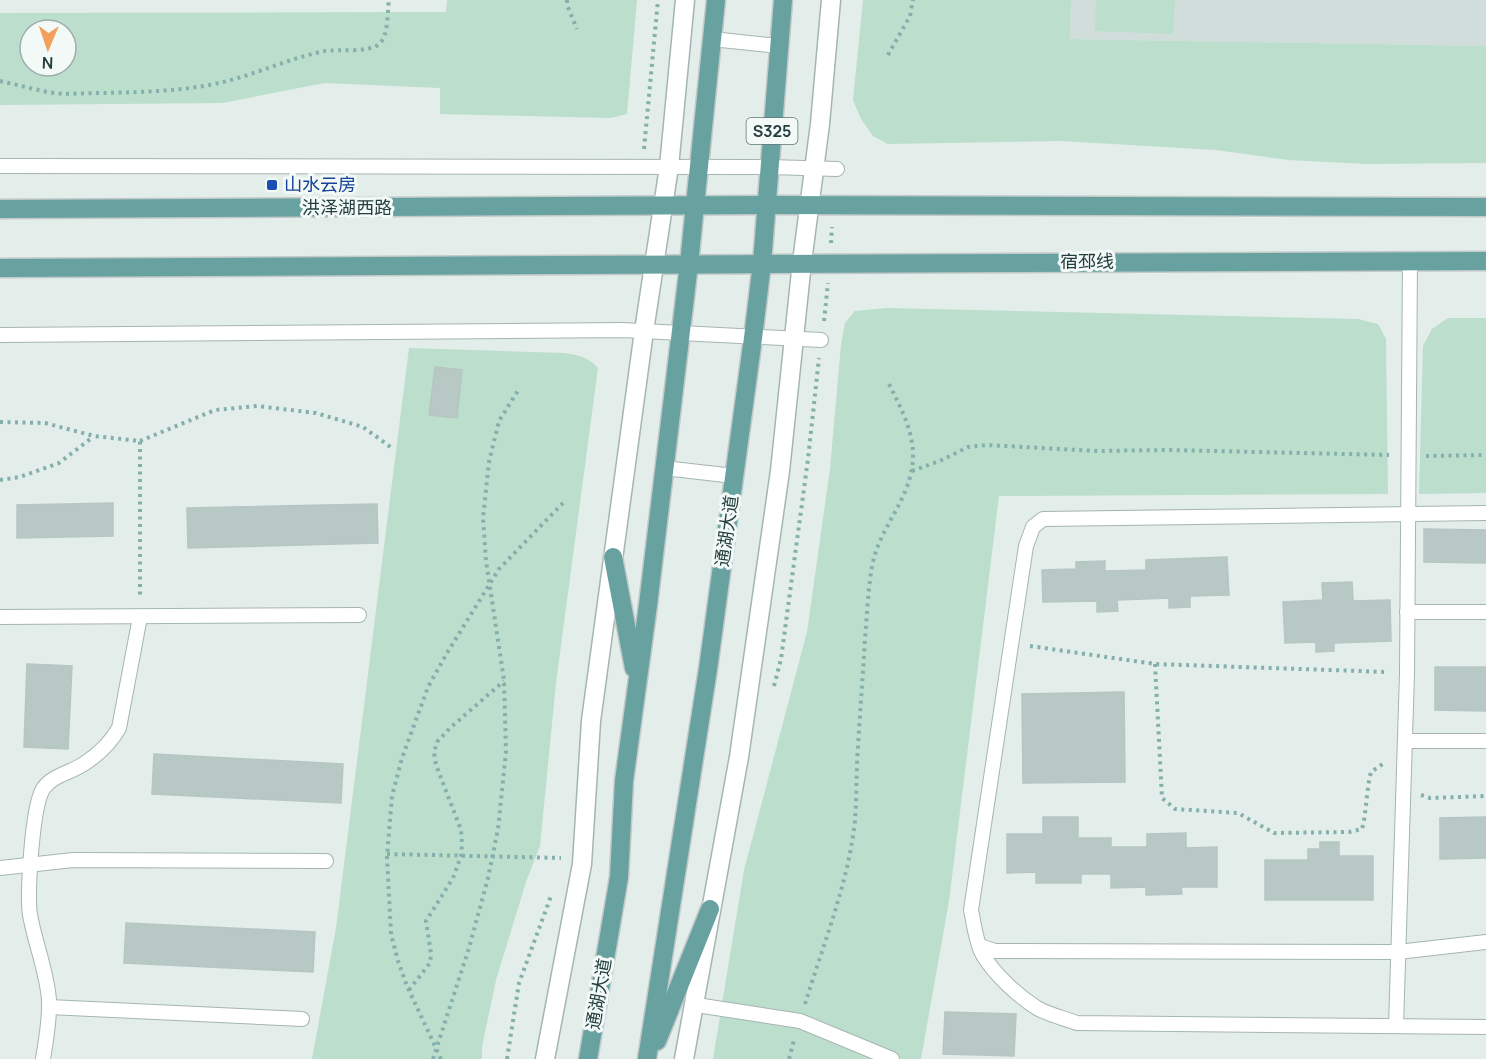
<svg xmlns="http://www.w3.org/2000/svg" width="1486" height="1059" viewBox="0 0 1486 1059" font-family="Manrope,'Noto Sans SC',sans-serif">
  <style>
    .built { fill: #d1ddda }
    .green { fill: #bcdecc; fill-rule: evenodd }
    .building { fill: #b8c8c4; stroke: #b5c6c3; stroke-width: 1.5 }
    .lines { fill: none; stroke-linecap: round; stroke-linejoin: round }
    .lane-casing { stroke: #a5b5b3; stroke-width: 16 }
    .street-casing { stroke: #a5b5b3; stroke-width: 21 }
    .primary-casing { stroke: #c1c9c9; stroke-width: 21 }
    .path { stroke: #83b0ac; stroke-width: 4; stroke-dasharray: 3 4.5; stroke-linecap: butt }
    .lane { stroke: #fff; stroke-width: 14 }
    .street { stroke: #fff; stroke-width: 18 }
    .primary { stroke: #67a2a0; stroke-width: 18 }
    .transit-dot { fill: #1a4fb4; stroke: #f3f9f7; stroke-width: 2 }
    .labels { text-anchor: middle; stroke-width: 6; stroke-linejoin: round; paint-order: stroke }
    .shield { fill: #f3f9f7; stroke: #617675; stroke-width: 1.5 }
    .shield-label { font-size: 16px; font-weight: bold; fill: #223e3d }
    .transit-label { font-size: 18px; fill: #164399; stroke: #f3f9f7; text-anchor: start }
    .street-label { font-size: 18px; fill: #223e3d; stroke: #f3f9f7 }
  </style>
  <rect width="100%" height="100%" fill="#e3edea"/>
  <path class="built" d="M 1071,0 L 1486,0 L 1486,46 L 1070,39 Z"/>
  <g class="green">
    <path d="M 447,0 L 637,0 L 627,114 L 610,118 L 440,114 L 440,88 L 324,83 L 223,103 L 0,105 L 0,13 L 446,12 ZM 30,30 L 66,30 L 66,66 L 30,66 Z"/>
    <path d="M 863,0 L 1071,0 L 1070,39 L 1486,46 L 1486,163 L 1366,164 L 1288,160 L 1216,150 L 1062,141 L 888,144 L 873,136 L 861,119 L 853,100 Z"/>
    <path d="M 1096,0 L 1175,0 L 1173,34 L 1095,31 Z"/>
    <path d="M 887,308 L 1358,319 L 1378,324 L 1386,339 L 1388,494 L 999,496 L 949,901 L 921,1059 L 713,1059 L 744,870 L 807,632 L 830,469 L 841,345 L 845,323 L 855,311 Z"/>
    <path d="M 1448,318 L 1486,318 L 1486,493 L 1419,494 L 1423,346 L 1432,329 Z"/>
    <path d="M 409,348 L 564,353 C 579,355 588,357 598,368 L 556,683 L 540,846 L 526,882 L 496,980 L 482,1047 L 482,1059 L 312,1059 L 336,928 Z"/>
  </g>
  <g class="building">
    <path d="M 435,367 L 462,370 L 457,418 L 429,415 Z"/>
    <path d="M 113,503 L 113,536 L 17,538 L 17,505 Z"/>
    <path d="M 377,504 L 378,543 L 188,548 L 187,508 Z"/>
    <path d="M 1424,529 L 1486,530 L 1486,563 L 1424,562 Z"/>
    <path d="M 1227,557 L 1229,595 L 1190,596 L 1190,607 L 1169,608 L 1169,598 L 1117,600 L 1118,611 L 1097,612 L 1097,601 L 1043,602 L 1042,570 L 1076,569 L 1076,562 L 1105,561 L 1105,571 L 1146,570 L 1146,560 Z"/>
    <path d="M 1352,582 L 1353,601 L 1390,600 L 1391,641 L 1334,643 L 1334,651 L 1316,652 L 1316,642 L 1285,643 L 1283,602 L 1323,600 L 1322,583 Z"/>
    <path d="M 27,664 L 72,666 L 68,749 L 24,747 Z"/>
    <path d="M 1435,667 L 1486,667 L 1486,711 L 1435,710 Z"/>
    <path d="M 1124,692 L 1125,782 L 1023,783 L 1022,694 Z"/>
    <path d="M 154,754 L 343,764 L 341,803 L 152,794 Z"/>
    <path d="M 1043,817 L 1078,817 L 1078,838 L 1111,838 L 1111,847 L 1147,847 L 1147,834 L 1186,833 L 1186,848 L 1217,847 L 1217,887 L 1181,887 L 1182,894 L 1146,895 L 1146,887 L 1111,888 L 1111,874 L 1081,874 L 1081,883 L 1036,883 L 1036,872 L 1007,873 L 1007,834 L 1043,834 Z"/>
    <path d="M 1486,817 L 1486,858 L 1440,859 L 1440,818 Z"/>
    <path d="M 1320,842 L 1339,842 L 1339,856 L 1373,856 L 1373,900 L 1265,900 L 1265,860 L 1308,860 L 1308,849 L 1320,849 Z"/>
    <path d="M 126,923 L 315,932 L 313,972 L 124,963 Z"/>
    <path d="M 945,1012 L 1016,1014 L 1014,1056 L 943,1054 Z"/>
  </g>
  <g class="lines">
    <defs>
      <g id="lane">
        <path d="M 712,39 L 779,46"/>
        <path d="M 0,166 L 770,167 L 837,169"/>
        <path d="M 0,335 L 622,330 L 821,340"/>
        <path d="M 664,468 L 734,476"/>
        <path d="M 1486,513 L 1043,519 L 1033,527 L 1026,546 L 971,910 C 974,924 976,943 983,955 C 995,975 1018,996 1037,1008 C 1049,1015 1064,1018 1077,1023 L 1486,1027"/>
        <path d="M 1407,612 L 1486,612"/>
        <path d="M 0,617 L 359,615"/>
        <path d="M 1405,741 L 1486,741"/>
        <path d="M 0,868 L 73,860 L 326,861"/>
        <path d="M 980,946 L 995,951 L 1398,952 L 1486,942"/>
        <path d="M 703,1006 L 800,1021 L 892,1059"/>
        <path d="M 49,1007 L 302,1019"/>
        <path d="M 1396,1026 L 1407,673 L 1410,261"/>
        <path d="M 43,1059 C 46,1039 50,1020 49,1000 C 47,972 35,943 30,915 C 27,894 32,807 43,789 C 52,775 71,773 85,763 C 99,754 111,742 119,728 L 140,617"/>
      </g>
      <g id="street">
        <path d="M 545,1059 L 582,864 L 591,721 L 644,331 L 669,167 L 685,0"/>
        <path d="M 684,1059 L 739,757 L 780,471 L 802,262 L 820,124 L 831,0"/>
      </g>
      <g id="primary">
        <path d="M 0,209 L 767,205 L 1486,207"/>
        <path d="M 0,268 C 495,266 991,262 1486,261"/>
        <path d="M 613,557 L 634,668"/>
        <path d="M 657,1041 L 710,909"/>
        <path d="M 588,1059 L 619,877 L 624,781 L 648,605 L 689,264 L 716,0"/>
        <path d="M 647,1059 L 708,669 L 753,338 L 762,263 L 783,0"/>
      </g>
    </defs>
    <use href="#lane" class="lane-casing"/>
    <use href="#street" class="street-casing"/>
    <use href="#primary" class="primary-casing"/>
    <g class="path">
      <path d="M 567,0 L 567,5 L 577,29"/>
      <path d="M 888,55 L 910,16 L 913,0"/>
      <path d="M 0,81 L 47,92 L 63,94 C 114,92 169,94 219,83 C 255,75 289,58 325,51 C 339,49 369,53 379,44 C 389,36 387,12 389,0"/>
      <path d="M 644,149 L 658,0"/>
      <path d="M 831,243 L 832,227"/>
      <path d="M 824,321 L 828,283"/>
      <path d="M 0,422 L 45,423 L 94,436 L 140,441 L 140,599"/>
      <path d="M 140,441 L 215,410 L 257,406 L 316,413 L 363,427 L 392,448"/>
      <path d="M 1426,456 L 1486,455"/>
      <path d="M 912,471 L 942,460 L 968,447 L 987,445 L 1097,451 L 1169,450 L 1389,455"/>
      <path d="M 0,480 L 20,477 L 59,463 L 93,437"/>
      <path d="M 1030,646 L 1155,664 L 1387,672"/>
      <path d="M 1155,664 L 1162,798 L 1175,809 L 1238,813 L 1274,833 L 1349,832 L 1362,829 C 1367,810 1366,791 1371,772 L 1384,763"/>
      <path d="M 774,686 L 781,659 L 808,459 L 819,358"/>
      <path d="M 1421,795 L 1430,798 L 1486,796"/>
      <path d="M 387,854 L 561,858"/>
      <path d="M 409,990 L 430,963 L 431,954 L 426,921 L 453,878 L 461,856 L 462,844 L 461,830 L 436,765 L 434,753 L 437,742 L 450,728 L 504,681"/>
      <path d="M 805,1004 C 823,945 849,881 855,820 C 857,796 856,772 858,747 C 860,711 863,675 865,639 C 867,615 868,590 872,567 C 879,525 914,498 913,453 C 912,428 900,406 889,384"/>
      <path d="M 433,1059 L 469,948 L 488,878 L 498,829 L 506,752 L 504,680 L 486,561 L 483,518 L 489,462 L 499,421 L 519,389"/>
      <path d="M 441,1059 L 407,986 L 398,961 L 391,934 L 387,857 L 392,796 L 402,758 L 428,687 L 447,653 L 499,569 L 563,503"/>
      <path d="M 507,1059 L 519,983 L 551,896"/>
      <path d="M 789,1059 L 794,1040"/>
    </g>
    <use href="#lane" class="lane"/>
    <use href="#street" class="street"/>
    <use href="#primary" class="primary"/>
  </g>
  <rect class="transit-dot" x="266" y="179" width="12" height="12" rx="3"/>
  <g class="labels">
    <rect class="shield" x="746.5" y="118" width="51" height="26" rx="4.5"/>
    <g class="shield-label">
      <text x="772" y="137">S325</text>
    </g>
    <g class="transit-label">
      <text x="284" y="191">山水云房</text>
    </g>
    <g class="street-label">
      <text x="347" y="214">洪泽湖西路</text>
      <text x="1087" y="268">宿邳线</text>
      <text transform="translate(727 531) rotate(-82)" y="6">通湖大道</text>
      <text transform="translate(599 994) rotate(-80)" y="6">通湖大道</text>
    </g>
  </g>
  <g transform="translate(48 48) rotate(182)"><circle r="28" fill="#f3f9f7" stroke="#9faead" stroke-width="1.5"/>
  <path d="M0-4.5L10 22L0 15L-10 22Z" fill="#f2a05c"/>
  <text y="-9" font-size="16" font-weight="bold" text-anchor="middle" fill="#223e3d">N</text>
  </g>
</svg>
